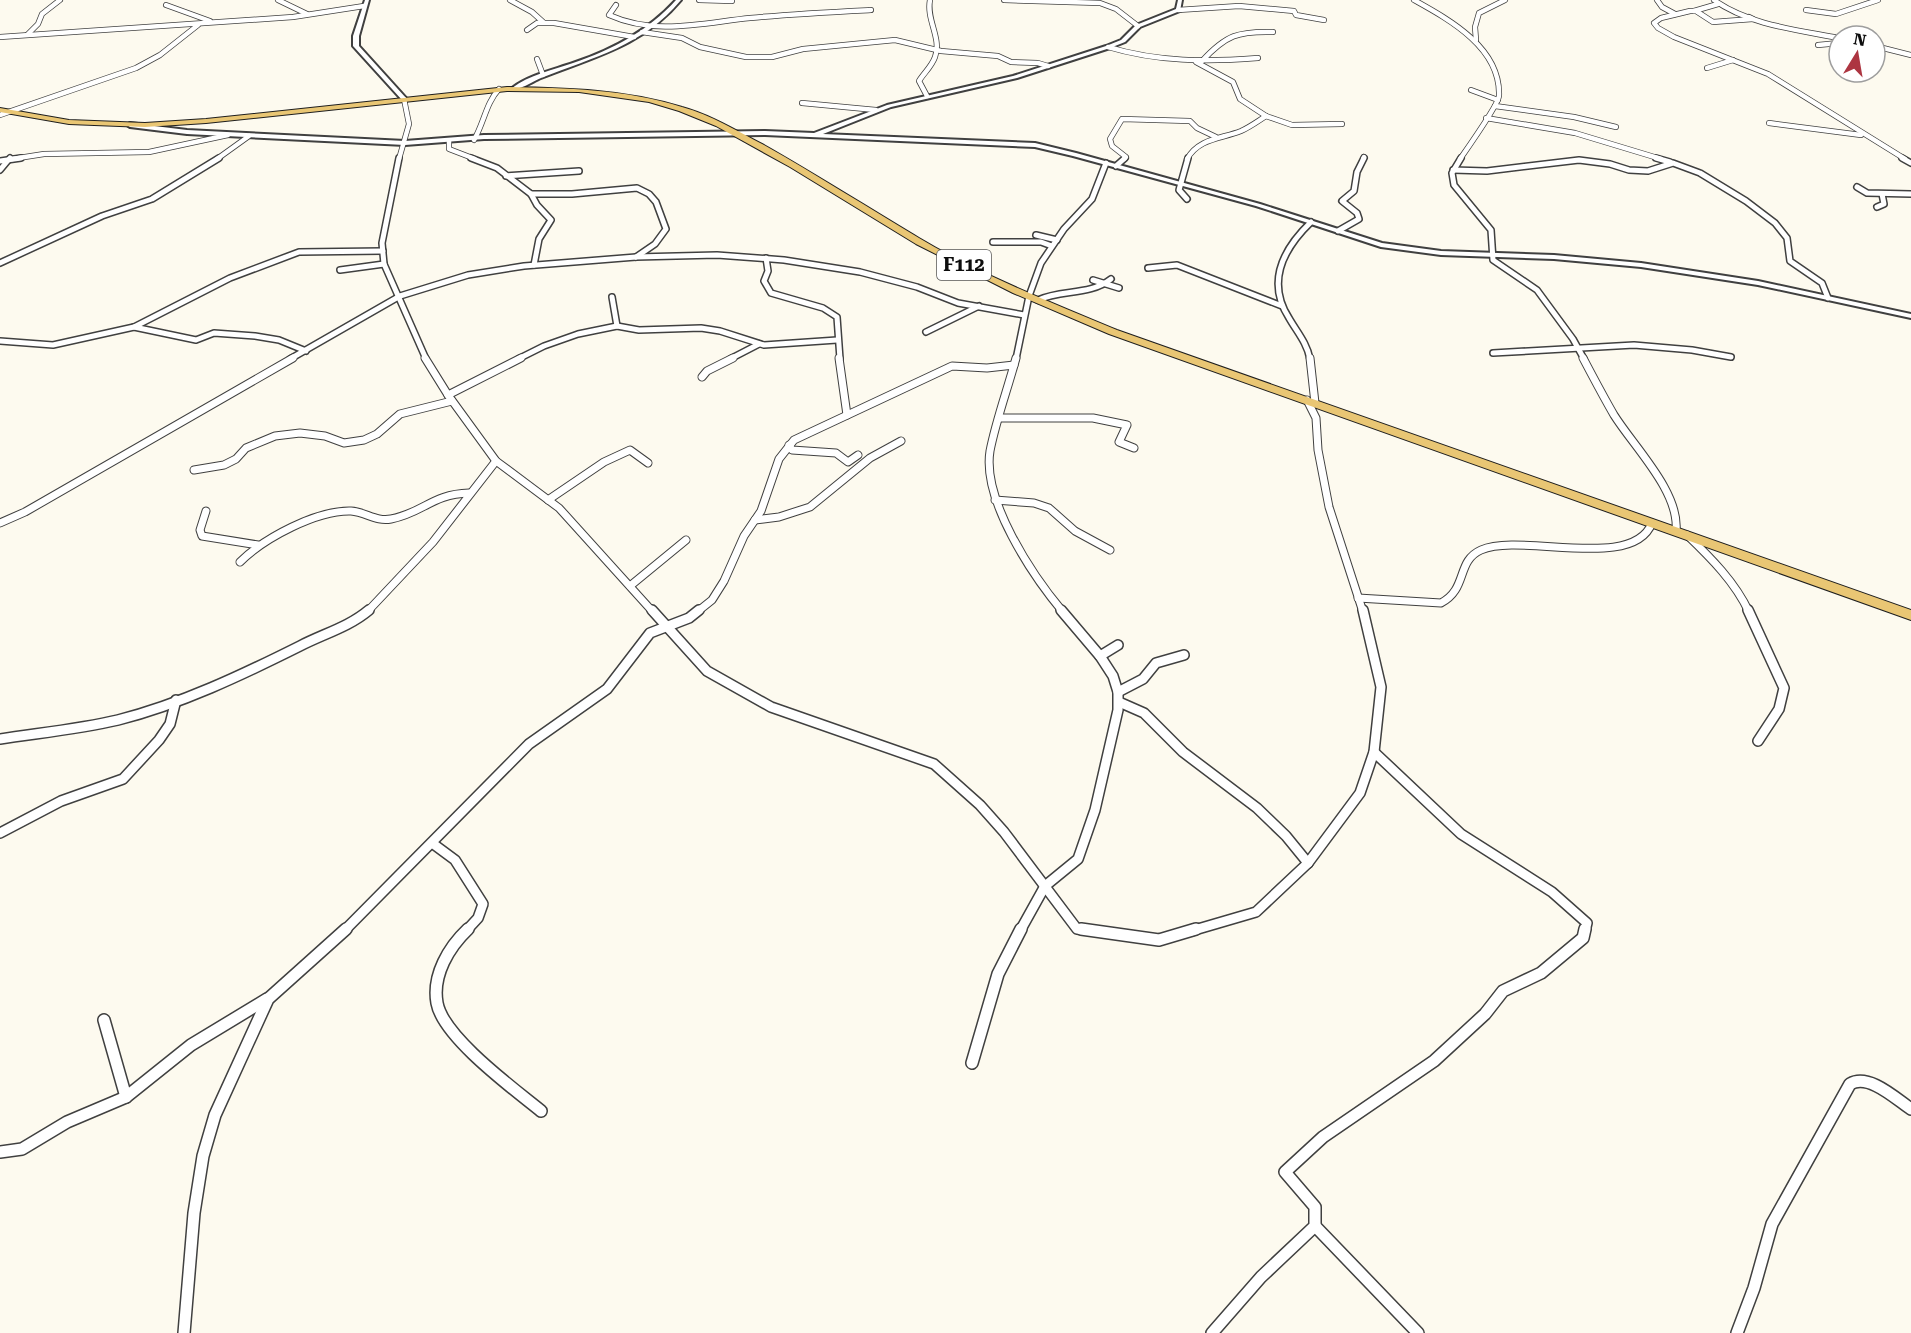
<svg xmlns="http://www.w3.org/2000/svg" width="1911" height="1333" viewBox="0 0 1911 1333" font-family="'Roboto Serif',serif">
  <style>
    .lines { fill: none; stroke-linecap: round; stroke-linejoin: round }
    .minor-far4-casing { stroke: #404040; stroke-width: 6 }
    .minor-far3-casing { stroke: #404040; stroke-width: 8 }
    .minor-far2-casing { stroke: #404040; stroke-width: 9 }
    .minor-far1-casing { stroke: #404040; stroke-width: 12 }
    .minor-casing { stroke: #404040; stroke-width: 14 }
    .tertiary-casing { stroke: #404040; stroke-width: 4 }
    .primary-casing { stroke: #1e1e1e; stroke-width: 2 }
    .minor-far4 { stroke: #fff; stroke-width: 4.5 }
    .minor-far3 { stroke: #fff; stroke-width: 5 }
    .minor-far2 { stroke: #fff; stroke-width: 7 }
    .minor-far1 { stroke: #fff; stroke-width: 9 }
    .minor { stroke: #fff; stroke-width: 11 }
    .tertiary { fill: #fff; fill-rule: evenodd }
    .primary { fill: #e9c674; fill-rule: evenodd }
    .labels { text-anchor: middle; stroke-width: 6; stroke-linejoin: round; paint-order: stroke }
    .shield { fill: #fff; stroke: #565656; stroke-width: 1.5 }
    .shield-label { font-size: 18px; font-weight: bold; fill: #0d0d0d }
  </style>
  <rect width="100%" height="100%" fill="#fdfaef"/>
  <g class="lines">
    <defs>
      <g id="minor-far4">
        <path d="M 278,0 L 307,14"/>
        <path d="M 510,0 L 532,12 L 543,22"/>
        <path d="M 699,0 L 732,1"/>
        <path d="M 1004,0 L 1100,3 L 1116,9 L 1138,26"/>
        <path d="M 1414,0 C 1450,20 1501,48 1499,96 C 1498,105 1467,149 1460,159"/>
        <path d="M 1657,0 L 1662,7 L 1675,14"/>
        <path d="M 1714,0 C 1749,25 1798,30 1839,38"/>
        <path d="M 166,5 L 210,21"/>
        <path d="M 616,5 L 609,15 C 656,36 702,23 750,18 C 790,14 831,12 871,10"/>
        <path d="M 1178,10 L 1239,6 L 1294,11 L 1296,15 L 1324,20"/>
        <path d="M 1806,10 L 1836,14 L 1878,0"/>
        <path d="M 1694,11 L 1718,4"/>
        <path d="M 1749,17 L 1753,19 L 1713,22 L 1696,11 L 1690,11 L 1661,18 L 1654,23 L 1658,28 L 1674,37 L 1768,74 L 1905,159"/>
        <path d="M 527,30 L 537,23 L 554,23 L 634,37"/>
        <path d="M 642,32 L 682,38 L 700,47 L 746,57 L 772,57 L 803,49 L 895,40 L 941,51 L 998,56 L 1011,62 L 1038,63 L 1048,66"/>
        <path d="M 28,34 L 38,24 L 42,14 L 60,0"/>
        <path d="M 0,37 L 293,17 L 364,6"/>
        <path d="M 1476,40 L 1475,27 L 1479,13 L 1505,0"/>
        <path d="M 1818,45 L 1839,43"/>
        <path d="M 1875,46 L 1911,55"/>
        <path d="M 1108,47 C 1158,62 1207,62 1258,58"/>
        <path d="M 537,59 L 543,75"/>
        <path d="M 1202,61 C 1226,35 1238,31 1273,32"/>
        <path d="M 1707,68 L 1733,60"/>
        <path d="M 1471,90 L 1498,100"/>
        <path d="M 927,96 L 919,81 C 924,73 932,66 935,57 C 942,38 926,20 930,0"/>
        <path d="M 802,103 L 876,110"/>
        <path d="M 1495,106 L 1574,117 L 1616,127"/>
        <path d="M 0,115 L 136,68 L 160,55 L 198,25"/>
        <path d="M 1266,116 L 1292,125 L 1342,124"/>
        <path d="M 1486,118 L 1575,133 L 1661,159"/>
        <path d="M 1769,123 L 1861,135"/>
        <path d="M 474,140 C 484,123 486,103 499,89"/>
        <path d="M 449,141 L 449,149 L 475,159"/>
        <path d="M 12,159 L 44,154 L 149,152 L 228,135"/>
        <path d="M 217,159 L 249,136"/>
        <path d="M 399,159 L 409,124 L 404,99"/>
        <path d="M 1124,159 L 1126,157 L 1112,146 L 1110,139 L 1122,119 L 1190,121 L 1197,128 L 1216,137"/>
        <path d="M 1187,159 C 1199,138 1221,139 1241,131 C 1250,127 1258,121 1266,116 L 1240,99 L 1233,82 L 1196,62"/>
        <path d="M 1363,159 L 1364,157"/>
      </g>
      <g id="minor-far3">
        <path d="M 399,158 L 382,243 L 384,264 L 426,359"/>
        <path d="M 471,158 L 497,168 L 531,194 L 572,194 L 637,188 L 649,194 L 656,202 L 666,229 L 655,244 L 636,257"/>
        <path d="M 1461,158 L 1452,173 L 1454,185 L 1491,230 L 1493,260 L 1537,290 L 1573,339 L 1584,359"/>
        <path d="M 1656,158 L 1670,162"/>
        <path d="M 1902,158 L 1911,163"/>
        <path d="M 0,161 L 21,158"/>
        <path d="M 1116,166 L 1125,158"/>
        <path d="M 0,170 L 10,158"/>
        <path d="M 1453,170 L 1487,171 L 1579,160 L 1610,164 L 1629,170 L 1648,171 L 1673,163 L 1700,173 L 1746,201 L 1775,223 L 1787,238 L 1790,261 L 1822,283 L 1828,298"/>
        <path d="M 506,176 L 579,171"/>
        <path d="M 1857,187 L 1867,193 L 1911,194"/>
        <path d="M 531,194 L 537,205 L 551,220 L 539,239 L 534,265"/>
        <path d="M 1187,199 L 1179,190 L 1188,158"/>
        <path d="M 1877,207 L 1884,204 L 1882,194"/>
        <path d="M 1338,231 L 1359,219 L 1357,213 L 1342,201 L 1354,191 L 1357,172 L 1364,158"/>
        <path d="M 1036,235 L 1057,240"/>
        <path d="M 993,242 L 1041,242 L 1052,246"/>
        <path d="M 766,258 L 768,271 L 764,281 L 771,293 L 823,308 L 837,317 L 840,359"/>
        <path d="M 0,263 L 102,216 L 152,199 L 219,158"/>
        <path d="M 1148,268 L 1177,265 L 1282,306"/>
        <path d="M 340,270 L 384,264"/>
        <path d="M 1093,280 L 1119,288"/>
        <path d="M 612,297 L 617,326"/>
        <path d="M 1038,300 C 1062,289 1089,296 1111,279"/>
        <path d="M 134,327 L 196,340 L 214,333 L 255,336 L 279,340 L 306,351"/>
        <path d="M 926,332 L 979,306"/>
        <path d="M 0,341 L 53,345 L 134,327 L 230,278 L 299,252 L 383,251"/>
        <path d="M 1493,353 L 1634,345 L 1692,350 L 1731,357"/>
        <path d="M 290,359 L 400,296 L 468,275 L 524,266 L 636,257 L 717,255 L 784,260 L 860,272 L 917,287 L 958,303 L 1024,315"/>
        <path d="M 518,359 L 544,346 L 578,334 L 617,326 L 639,330 L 701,328 L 720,331 L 764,345 L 837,340"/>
        <path d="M 730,359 L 759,344"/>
        <path d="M 1016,359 L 1029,296 L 1041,263 L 1064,229 L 1092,199 L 1106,163"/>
        <path d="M 1310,359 C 1307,343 1297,332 1289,318 C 1266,282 1283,249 1311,222"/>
      </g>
      <g id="minor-far2">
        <path d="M 425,358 L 448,395 L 496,461 L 559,508 L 653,612"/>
        <path d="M 839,358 L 847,415"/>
        <path d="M 1016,358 C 1008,388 996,420 990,451 C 982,500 1032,575 1063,612"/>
        <path d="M 1310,358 L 1315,403"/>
        <path d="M 1583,358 C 1593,377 1603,396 1614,415 C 1634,447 1680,492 1676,531"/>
        <path d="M 702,377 L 707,371 L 733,358"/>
        <path d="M 448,395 L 521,358"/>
        <path d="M 1307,400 L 1316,418 L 1318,450 L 1329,507 L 1363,612"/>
        <path d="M 999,418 L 1093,418 L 1127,425 L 1119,442 L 1134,448"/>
        <path d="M 789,445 L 792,450 L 836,453 L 848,462 L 858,455"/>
        <path d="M 194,470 L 224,465 L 236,459 L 246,448 L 275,436 L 300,433 L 325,436 L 344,443 L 364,440 L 377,434 L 400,414 L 452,401"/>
        <path d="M 548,500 L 604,462 L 630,450 L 648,463"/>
        <path d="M 995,500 L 1034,503 L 1049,508 L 1075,531 L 1110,550"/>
        <path d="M 206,511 L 200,530 L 202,536 L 258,545"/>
        <path d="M 755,520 L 779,517 L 810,507 L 870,458 L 901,441"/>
        <path d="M 0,523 L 25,512 L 293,358"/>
        <path d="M 1687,535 C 1711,558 1735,582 1749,612"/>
        <path d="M 240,562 C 264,538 317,510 351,511 C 366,512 376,522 391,519 C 423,513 432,494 469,493"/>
        <path d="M 630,586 L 686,540"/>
        <path d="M 1358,598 L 1441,603 C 1468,589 1456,561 1481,550 C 1521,532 1633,572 1652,523"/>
        <path d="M 367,612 L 433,542 L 496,461"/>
        <path d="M 697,612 L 712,600 L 724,581 L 744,536 L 761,511 L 779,459 L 794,440 L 952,366 L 987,368 L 1014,365"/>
      </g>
      <g id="minor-far1">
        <path d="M 652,610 L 707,671 L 771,707 L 934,764 L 980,805 L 1004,832 L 1077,929 L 1097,931"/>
        <path d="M 1748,610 L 1784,688 L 1779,709 L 1758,741"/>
        <path d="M 1100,656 L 1118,645"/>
        <path d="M 1118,692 L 1143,679 L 1156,663 L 1184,655"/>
        <path d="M 1119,702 L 1144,713 L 1183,752 L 1257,808 L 1286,836 L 1308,863"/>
        <path d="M 0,739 C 39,733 80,729 118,720 C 181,704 242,675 300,646 C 323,634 349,627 369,610"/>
        <path d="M 1374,752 L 1461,834 L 1552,892 L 1587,923 L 1585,931"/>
        <path d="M 0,833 L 61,801 L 123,779 L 159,740 L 170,724 L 176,700"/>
        <path d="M 432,843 L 455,860 L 483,904 L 478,918 L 466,931"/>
        <path d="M 344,931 L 529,744 L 607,689 L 650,633 L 689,618 L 699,610"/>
        <path d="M 1020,931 L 1045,886 L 1078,859 L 1095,810 L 1118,710 L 1118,692 L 1113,676 L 1100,656 L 1061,610"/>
        <path d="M 1191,931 L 1256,912 L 1308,863 L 1360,793 L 1374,752 L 1381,687 L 1363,610"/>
      </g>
      <g id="minor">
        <path d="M 468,929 C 449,947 432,975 437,1003 C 443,1037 514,1089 541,1111"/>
        <path d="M 1081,929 L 1159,940 L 1196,929"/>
        <path d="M 104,1020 L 126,1097"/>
        <path d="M 972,1063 L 998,974 L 1021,929"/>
        <path d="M 0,1152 L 22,1149 L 67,1122 L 126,1097 L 191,1045 L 267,999"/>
        <path d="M 1315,1226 L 1418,1333"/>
        <path d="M 184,1333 L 194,1213 L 203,1156 L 215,1115 L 268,999 L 346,929"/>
        <path d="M 1212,1333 L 1261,1277 L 1315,1226 L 1315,1207 L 1285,1172 L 1323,1137 L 1434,1061 L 1485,1014 L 1503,991 L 1541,973 L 1583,938 L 1585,929"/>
        <path d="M 1737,1333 L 1754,1288 L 1772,1224 L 1850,1084 C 1869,1073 1896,1099 1911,1109"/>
      </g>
      <g id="tertiary">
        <path d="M 365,0 L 369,0 L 359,36 L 359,46 L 406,98 L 406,100 L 402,100 L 353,46 L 353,36 Z"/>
        <path d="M 676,0 L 681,0 C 643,46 594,57 541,78 C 533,81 520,91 512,88 C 529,75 553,70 573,63 C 612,50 648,31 676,0 Z"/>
        <path d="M 1178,0 L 1182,0 L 1180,11 L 1140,27 L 1125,42 L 1110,48 L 1017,78 L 891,107 L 823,134 L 1035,143 L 1076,153 L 1260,204 L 1382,243 L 1441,251 L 1554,255 L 1641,263 L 1758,281 L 1911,314 L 1911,318 L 1758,285 L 1641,267 L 1554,259 L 1441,255 L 1381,247 L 1256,206 L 1073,156 L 1035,147 L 765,135 L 484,139 L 405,145 L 187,134 L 130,127 L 127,125 L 130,123 L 187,130 L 405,141 L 484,135 L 765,131 L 814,133 L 887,105 L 1013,76 L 1106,46 L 1121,40 L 1136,25 L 1176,9 Z"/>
      </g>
      <path id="primary" d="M 507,87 C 566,88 625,89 682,107 C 711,115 737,131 764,145 C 817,175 867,207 919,238 C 981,275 1050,302 1117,330 L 1911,610 L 1911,620 L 1109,334 L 1013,293 L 916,244 L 790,167 L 716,126 L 679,111 L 649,102 L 579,92 L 507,91 L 206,123 L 145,127 L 69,124 L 0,112 L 0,108 L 69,120 L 145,123 L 206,119 Z"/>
    </defs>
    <use href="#minor-far4" class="minor-far4-casing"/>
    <use href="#minor-far3" class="minor-far3-casing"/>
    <use href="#minor-far2" class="minor-far2-casing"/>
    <use href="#minor-far1" class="minor-far1-casing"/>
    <use href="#minor" class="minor-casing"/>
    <use href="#tertiary" class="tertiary-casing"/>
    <use href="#primary" class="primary-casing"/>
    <use href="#minor-far4" class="minor-far4"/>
    <use href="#minor-far3" class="minor-far3"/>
    <use href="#minor-far2" class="minor-far2"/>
    <use href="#minor-far1" class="minor-far1"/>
    <use href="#minor" class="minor"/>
    <use href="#tertiary" class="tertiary"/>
    <use href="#primary" class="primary"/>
  </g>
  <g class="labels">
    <rect class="shield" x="937" y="250" width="54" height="30" rx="4.5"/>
    <g class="shield-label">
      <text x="964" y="271">F112</text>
    </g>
  </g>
  <g transform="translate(1857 54) rotate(11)"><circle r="28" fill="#ffffff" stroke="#9e9e9e" stroke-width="1.5"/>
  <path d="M0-4.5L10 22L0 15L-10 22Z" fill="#ad3541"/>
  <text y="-9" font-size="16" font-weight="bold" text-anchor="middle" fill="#0d0d0d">N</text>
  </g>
</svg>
